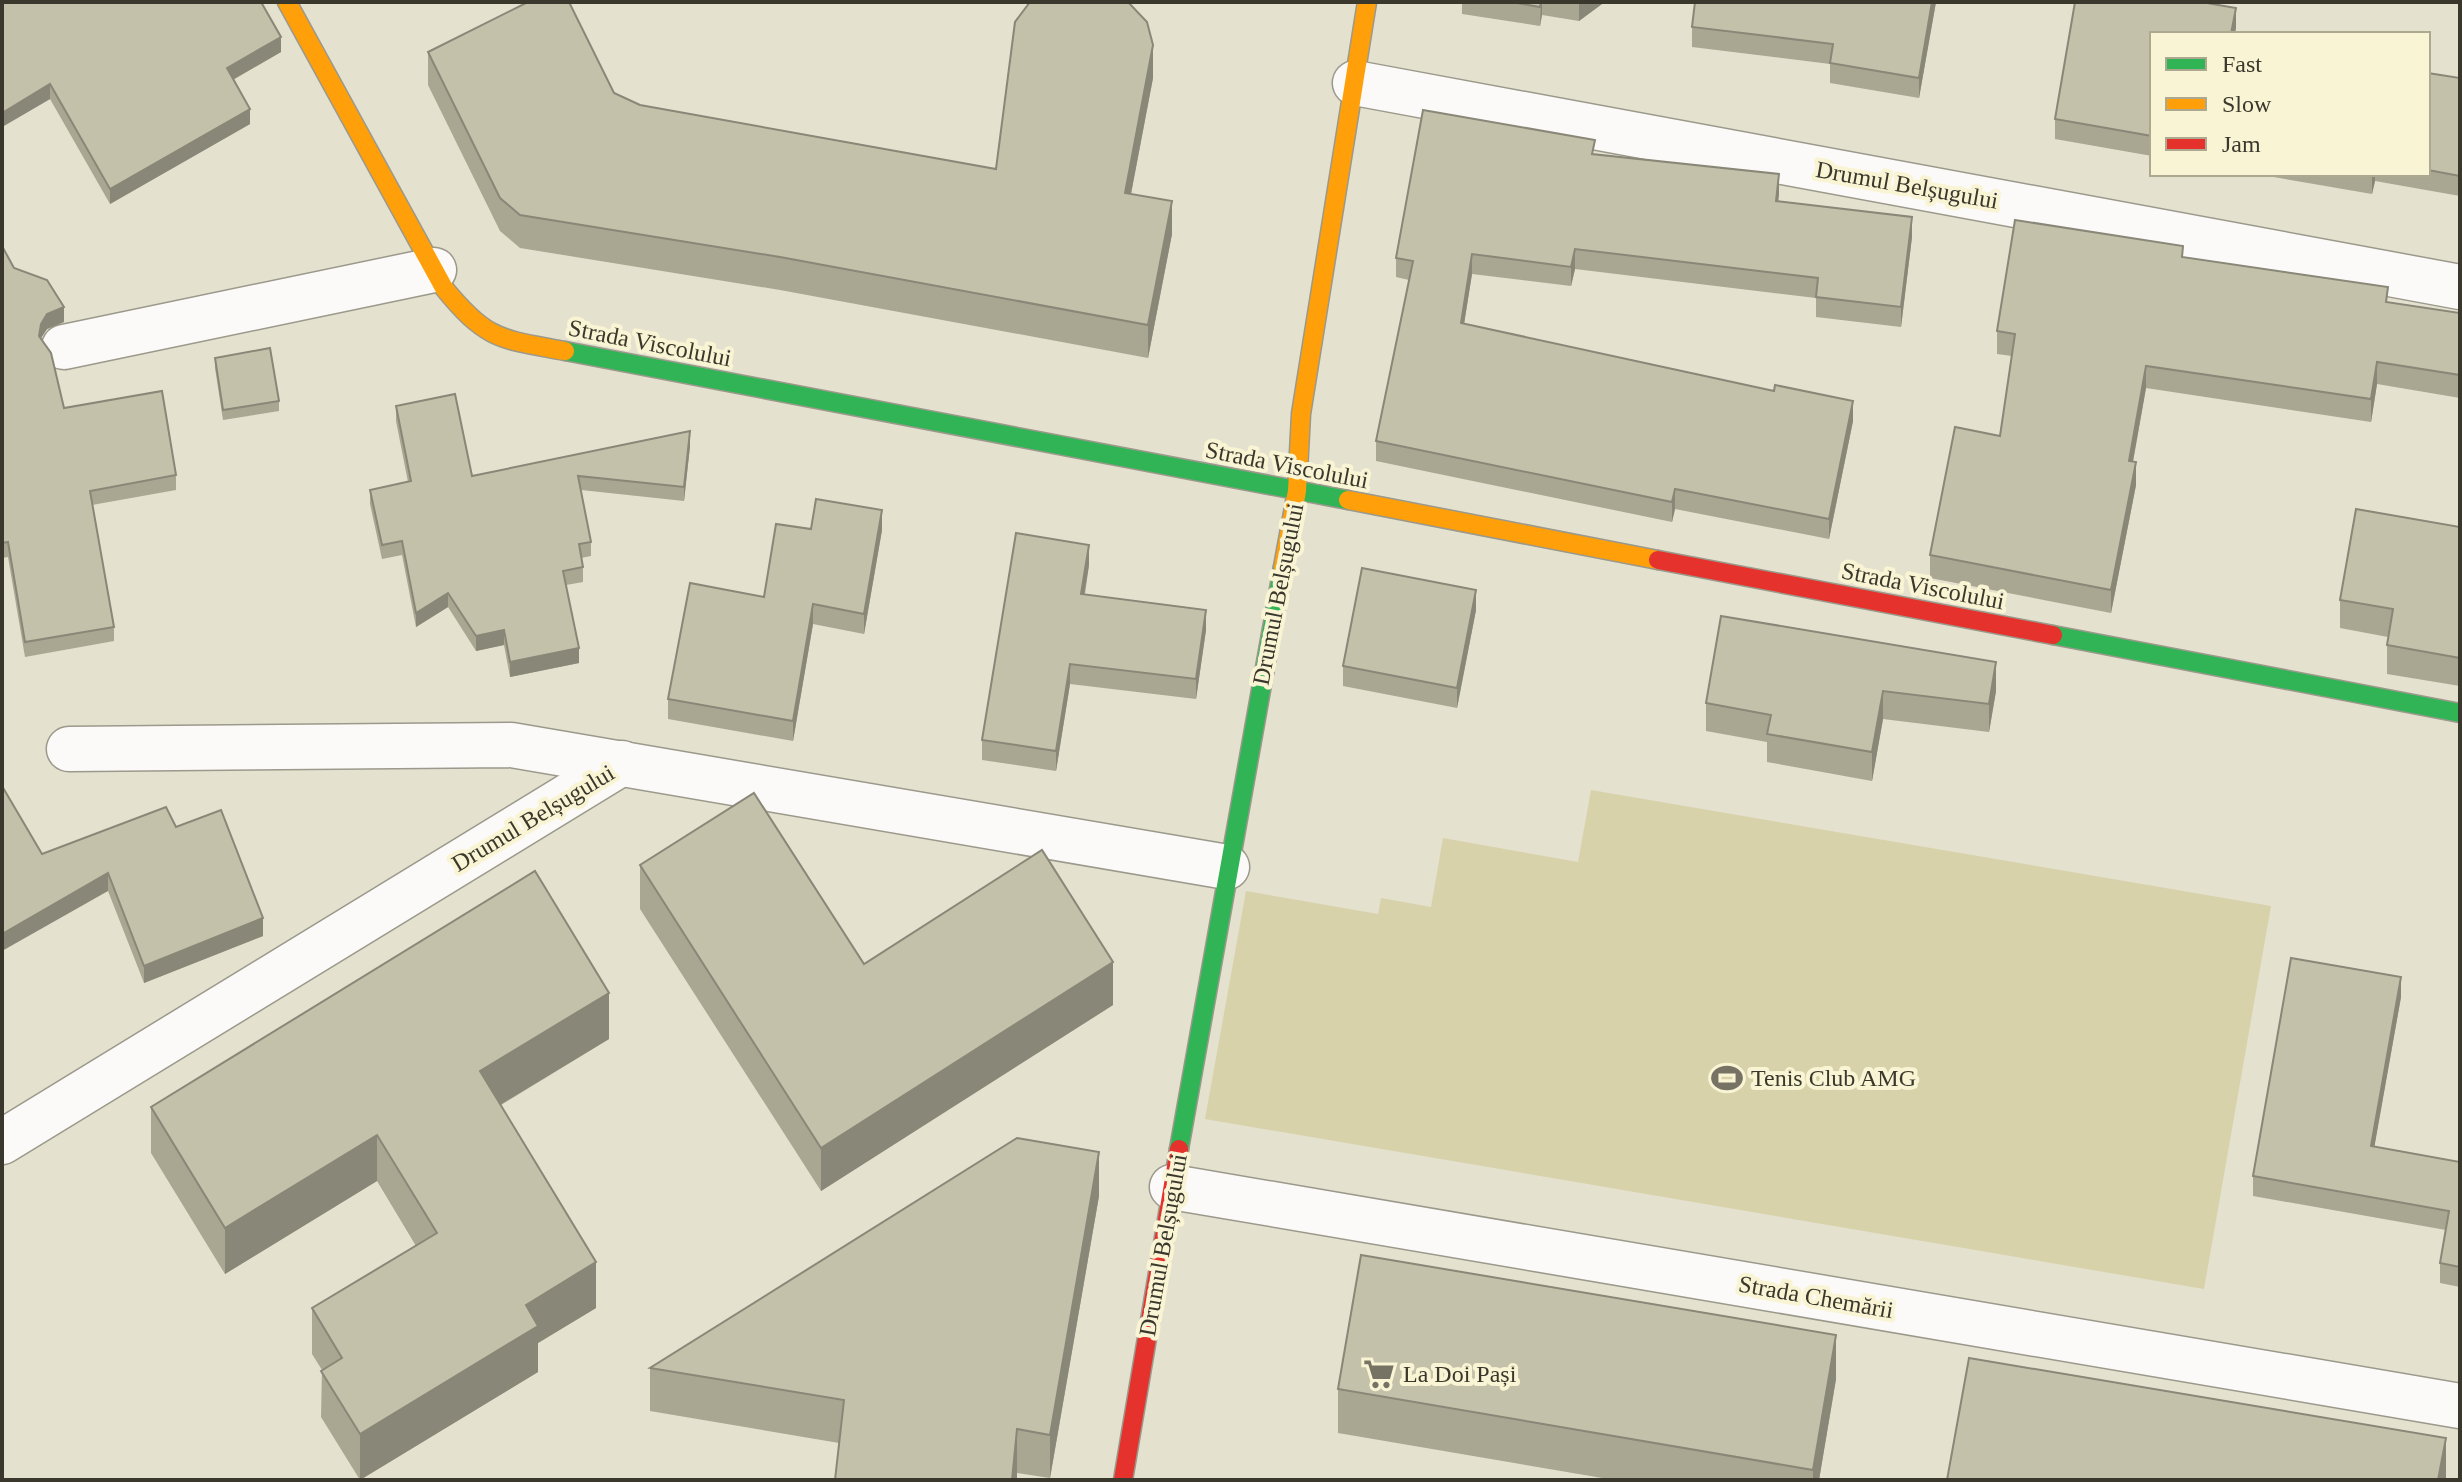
<svg xmlns="http://www.w3.org/2000/svg" width="2462" height="1482" viewBox="0 0 2462 1482" font-family="'Times New Roman',serif">
  <style>
    .green { fill: #d8d2ab }
    .lines { fill: none; stroke-linecap: round; stroke-linejoin: round }
    .street-casing { stroke: #9b998b; stroke-width: 47 }
    .fast-casing { stroke: #9b998b; stroke-width: 21 }
    .slow-casing { stroke: #9b998b; stroke-width: 21 }
    .jam-casing { stroke: #9b998b; stroke-width: 21 }
    .street { stroke: #fbfaf8; stroke-width: 44 }
    .fast { stroke: #30b455; stroke-width: 18 }
    .slow { stroke: #ff9f0a; stroke-width: 18 }
    .jam { stroke: #e5322d; stroke-width: 18 }
    .wall { fill: #a9a692 }
    .shaded-wall { fill: #898777 }
    .building { fill: #c4c1aa; stroke: #898777; stroke-width: 2 }
    .labels { text-anchor: middle; stroke-width: 8; stroke-linejoin: round; paint-order: stroke }
    .street-label { font-size: 24px; fill: #3a382c; stroke: #f9f4d4 }
    .poi-label { font-size: 24px; fill: #3a382c; stroke: #f9f4d4; text-anchor: start }
  </style>
  <rect width="100%" height="100%" fill="#e4e1cf"/>
  <path class="green" d="M 1591,790 L 2271,906 L 2204,1289 L 1205,1119 L 1246,891 L 1378,914 L 1381,898 L 1431,907 L 1443,838 L 1578,862 Z"/>
  <g class="lines">
    <defs>
      <g id="street">
        <path d="M 1355,83 L 2460,287"/>
        <path d="M 64,347 L 434,270"/>
        <path d="M 69,749 L 511,745 L 1227,867"/>
        <path d="M 2,1142 L 622,763"/>
        <path d="M 1172,1187 L 2460,1406"/>
      </g>
      <g id="fast">
        <path d="M 565,351 L 1348,500"/>
        <path d="M 2053,635 L 2460,713"/>
        <path d="M 1179,1149 L 1283,567"/>
      </g>
      <g id="slow">
        <path d="M 287,2 L 444,288 C 487,341 501,339 565,351"/>
        <path d="M 1348,500 L 1658,560"/>
        <path d="M 1283,567 L 1297,491 L 1301,414 L 1367,2"/>
      </g>
      <g id="jam">
        <path d="M 1658,560 L 2053,635"/>
        <path d="M 1123,1480 L 1179,1149"/>
      </g>
    </defs>
    <use href="#street" class="street-casing"/>
    <use href="#fast" class="fast-casing"/>
    <use href="#slow" class="slow-casing"/>
    <use href="#jam" class="jam-casing"/>
    <use href="#street" class="street"/>
    <use href="#fast" class="fast"/>
    <use href="#slow" class="slow"/>
    <use href="#jam" class="jam"/>
  </g>
  <g class="wall">
    <path d="M 2,2 L 281,52 L 233,80 L 250,124 L 110,204 L 50,99 L 2,127 Z"/>
    <path d="M 1462,2 L 1602,2 L 1602,4 L 1579,21 L 1542,15 L 1540,26 L 1462,14 Z"/>
    <path d="M 1695,2 L 1936,2 L 1919,98 L 1830,83 L 1830,64 L 1692,47 L 1692,27 Z"/>
    <path d="M 2075,2 L 2201,2 L 2236,8 L 2235,34 L 2152,34 L 2152,156 L 2055,139 L 2055,119 Z"/>
    <path d="M 428,52 L 614,93 L 640,105 L 996,169 L 1153,78 L 1131,194 L 1172,234 L 1148,358 L 780,290 L 520,248 L 500,231 L 428,85 Z"/>
    <path d="M 2428,73 L 2460,78 L 2460,196 L 2375,181 L 2372,194 L 2256,174 L 2428,174 Z"/>
    <path d="M 1595,154 L 1779,194 L 1778,201 L 1912,237 L 1901,327 L 1816,317 L 1816,298 L 1575,269 L 1571,286 L 1472,274 L 1464,324 L 1853,421 L 1829,539 L 1675,509 L 1672,522 L 1376,461 L 1376,441 L 1409,280 L 1396,277 L 1396,258 Z"/>
    <path d="M 2,246 L 14,268 L 64,322 L 47,329 L 41,338 L 64,408 L 176,475 L 176,490 L 92,505 L 114,627 L 114,641 L 25,657 L 8,557 L 2,558 Z"/>
    <path d="M 2183,257 L 2388,302 L 2460,313 L 2460,398 L 2377,384 L 2371,422 L 2146,388 L 2133,462 L 2136,485 L 2111,613 L 1930,578 L 1930,555 L 2000,436 L 2012,356 L 1997,354 L 1997,331 Z"/>
    <path d="M 215,358 L 279,401 L 279,411 L 223,420 L 215,368 Z"/>
    <path d="M 396,406 L 472,476 L 690,446 L 684,501 L 581,490 L 591,542 L 591,556 L 581,558 L 583,567 L 583,582 L 566,585 L 579,663 L 510,677 L 504,645 L 476,651 L 448,607 L 416,627 L 402,555 L 382,559 L 370,504 L 370,490 L 408,482 L 396,421 Z"/>
    <path d="M 2460,527 L 2460,686 L 2387,674 L 2387,645 L 2388,637 L 2340,628 L 2340,600 Z"/>
    <path d="M 811,529 L 882,530 L 864,634 L 813,624 L 793,741 L 668,719 L 668,699 L 764,597 Z"/>
    <path d="M 1089,565 L 1085,594 L 1206,630 L 1196,699 L 1070,684 L 1056,771 L 982,760 L 982,740 Z"/>
    <path d="M 1476,610 L 1457,708 L 1343,686 L 1343,666 Z"/>
    <path d="M 1721,616 L 1996,691 L 1989,732 L 1883,719 L 1872,781 L 1767,762 L 1767,742 L 1706,731 L 1706,703 Z"/>
    <path d="M 176,827 L 263,936 L 144,983 L 108,891 L 42,854 Z"/>
    <path d="M 640,865 L 864,964 L 1113,1005 L 821,1191 L 640,909 Z"/>
    <path d="M 2401,997 L 2374,1147 L 2460,1162 L 2460,1287 L 2440,1283 L 2440,1263 L 2446,1230 L 2253,1196 L 2253,1176 Z"/>
    <path d="M 609,1039 L 501,1105 L 596,1308 L 538,1343 L 538,1372 L 360,1480 L 321,1417 L 322,1370 L 312,1354 L 312,1308 L 416,1246 L 377,1181 L 225,1274 L 151,1153 L 151,1107 Z"/>
    <path d="M 1099,1196 L 1050,1478 L 1017,1473 L 1017,1480 L 835,1480 L 839,1443 L 650,1411 L 650,1368 Z"/>
    <path d="M 1836,1379 L 1819,1480 L 1614,1480 L 1338,1433 L 1338,1389 Z"/>
  </g>
  <g class="shaded-wall">
    <path d="M 1541,2 L 1542,2 L 1542,15 L 1540,26 Z"/>
    <path d="M 1579,2 L 1602,2 L 1602,4 L 1579,21 Z"/>
    <path d="M 1932,2 L 1936,2 L 1919,98 L 1919,78 Z"/>
    <path d="M 2236,8 L 2236,28 L 2235,34 L 2231,34 Z"/>
    <path d="M 281,37 L 281,52 L 227,83 L 227,68 Z"/>
    <path d="M 1153,45 L 1153,78 L 1125,225 L 1125,193 Z"/>
    <path d="M 50,84 L 50,99 L 2,127 L 2,113 Z"/>
    <path d="M 250,109 L 250,124 L 110,204 L 110,189 Z"/>
    <path d="M 1779,174 L 1779,194 L 1776,221 L 1776,201 Z"/>
    <path d="M 2372,174 L 2375,174 L 2375,181 L 2372,194 Z"/>
    <path d="M 1172,201 L 1172,234 L 1148,358 L 1148,325 Z"/>
    <path d="M 1912,217 L 1912,237 L 1901,327 L 1901,307 Z"/>
    <path d="M 1575,249 L 1575,269 L 1571,286 L 1571,267 Z"/>
    <path d="M 1472,254 L 1472,274 L 1461,343 L 1461,323 Z"/>
    <path d="M 64,307 L 64,322 L 47,329 L 41,338 L 39,336 L 41,324 L 47,314 Z"/>
    <path d="M 2377,362 L 2377,384 L 2371,422 L 2371,399 Z"/>
    <path d="M 2146,366 L 2146,388 L 2129,483 L 2129,461 Z"/>
    <path d="M 1853,401 L 1853,421 L 1829,539 L 1829,519 Z"/>
    <path d="M 690,431 L 690,446 L 684,501 L 684,487 Z"/>
    <path d="M 2136,462 L 2136,485 L 2111,613 L 2111,590 Z"/>
    <path d="M 1675,489 L 1675,509 L 1672,522 L 1672,502 Z"/>
    <path d="M 882,510 L 882,530 L 864,634 L 864,614 Z"/>
    <path d="M 1089,545 L 1089,565 L 1081,614 L 1081,594 Z"/>
    <path d="M 1476,590 L 1476,610 L 1457,708 L 1457,688 Z"/>
    <path d="M 448,593 L 448,607 L 416,627 L 416,613 Z"/>
    <path d="M 813,604 L 813,624 L 793,741 L 793,721 Z"/>
    <path d="M 1206,610 L 1206,630 L 1196,699 L 1196,679 Z"/>
    <path d="M 504,630 L 504,645 L 476,651 L 476,636 Z"/>
    <path d="M 579,648 L 579,663 L 510,677 L 510,662 Z"/>
    <path d="M 1996,662 L 1996,691 L 1989,732 L 1989,704 Z"/>
    <path d="M 1070,664 L 1070,684 L 1056,771 L 1056,751 Z"/>
    <path d="M 1883,691 L 1883,719 L 1872,781 L 1872,752 Z"/>
    <path d="M 108,873 L 108,891 L 2,951 L 2,934 Z"/>
    <path d="M 263,918 L 263,936 L 144,983 L 144,966 Z"/>
    <path d="M 1113,962 L 1113,1005 L 821,1191 L 821,1148 Z"/>
    <path d="M 2401,977 L 2401,997 L 2371,1166 L 2371,1146 Z"/>
    <path d="M 609,993 L 609,1039 L 480,1117 L 480,1071 Z"/>
    <path d="M 377,1135 L 377,1181 L 225,1274 L 225,1228 Z"/>
    <path d="M 1099,1152 L 1099,1196 L 1050,1478 L 1050,1435 Z"/>
    <path d="M 596,1262 L 596,1308 L 538,1343 L 538,1372 L 360,1480 L 360,1434 L 526,1305 Z"/>
    <path d="M 1836,1335 L 1836,1379 L 1819,1480 L 1813,1480 L 1813,1470 Z"/>
    <path d="M 1017,1429 L 1017,1480 L 1012,1480 Z"/>
    <path d="M 2446,1438 L 2446,1480 L 2438,1480 Z"/>
  </g>
  <g class="building">
    <path d="M 2,2 L 261,2 L 281,37 L 227,68 L 250,109 L 110,189 L 50,84 L 2,113 Z"/>
    <path d="M 528,2 L 569,2 L 614,93 L 640,105 L 996,169 L 1015,22 L 1030,2 L 1128,2 L 1147,22 L 1153,45 L 1125,193 L 1172,201 L 1148,325 L 780,257 L 520,215 L 500,198 L 428,52 Z"/>
    <path d="M 1511,2 L 1541,2 L 1540,7 Z"/>
    <path d="M 1695,2 L 1932,2 L 1919,78 L 1830,63 L 1833,44 L 1692,27 Z"/>
    <path d="M 2075,2 L 2201,2 L 2236,8 L 2231,34 L 2152,34 L 2152,136 L 2055,119 Z"/>
    <path d="M 2428,73 L 2460,78 L 2460,176 L 2428,170 Z"/>
    <path d="M 1423,110 L 1595,140 L 1592,154 L 1779,174 L 1776,201 L 1912,217 L 1901,307 L 1816,297 L 1818,278 L 1575,249 L 1571,267 L 1472,254 L 1461,323 L 1774,391 L 1775,385 L 1853,401 L 1829,519 L 1675,489 L 1672,502 L 1376,441 L 1413,261 L 1396,258 Z"/>
    <path d="M 2015,220 L 2183,246 L 2182,257 L 2388,287 L 2386,302 L 2460,313 L 2460,375 L 2377,362 L 2371,399 L 2146,366 L 2129,461 L 2136,462 L 2111,590 L 1930,555 L 1955,427 L 2000,436 L 2015,334 L 1997,331 Z"/>
    <path d="M 2,246 L 14,268 L 47,280 L 64,307 L 47,314 L 41,324 L 39,336 L 51,353 L 64,408 L 162,391 L 176,475 L 90,491 L 114,627 L 25,642 L 8,542 L 2,543 Z"/>
    <path d="M 270,348 L 279,401 L 223,410 L 215,358 Z"/>
    <path d="M 455,394 L 472,476 L 690,431 L 684,487 L 578,476 L 591,542 L 579,544 L 583,567 L 563,571 L 579,648 L 510,662 L 504,630 L 476,636 L 448,593 L 416,613 L 402,541 L 382,545 L 370,490 L 411,481 L 396,406 Z"/>
    <path d="M 816,499 L 882,510 L 864,614 L 813,604 L 793,721 L 668,699 L 690,583 L 764,597 L 776,524 L 811,529 Z"/>
    <path d="M 2356,509 L 2460,527 L 2460,658 L 2387,645 L 2393,609 L 2340,600 Z"/>
    <path d="M 1016,533 L 1089,545 L 1081,594 L 1206,610 L 1196,679 L 1070,664 L 1056,751 L 982,740 Z"/>
    <path d="M 1362,568 L 1476,590 L 1457,688 L 1343,666 Z"/>
    <path d="M 1721,616 L 1996,662 L 1989,704 L 1883,691 L 1872,752 L 1767,734 L 1771,715 L 1706,703 Z"/>
    <path d="M 2,786 L 42,854 L 166,807 L 176,827 L 221,810 L 263,918 L 144,966 L 108,873 L 2,934 Z"/>
    <path d="M 754,793 L 864,964 L 1042,850 L 1113,962 L 821,1148 L 640,865 Z"/>
    <path d="M 535,871 L 609,993 L 480,1071 L 596,1262 L 526,1305 L 538,1326 L 360,1434 L 321,1371 L 342,1358 L 312,1308 L 437,1233 L 377,1135 L 225,1228 L 151,1107 Z"/>
    <path d="M 2291,958 L 2401,977 L 2371,1146 L 2460,1162 L 2460,1267 L 2440,1263 L 2449,1211 L 2253,1176 Z"/>
    <path d="M 1017,1138 L 1099,1152 L 1050,1435 L 1017,1429 L 1012,1480 L 835,1480 L 844,1400 L 650,1368 Z"/>
    <path d="M 1361,1255 L 1836,1335 L 1813,1470 L 1338,1389 Z"/>
    <path d="M 1969,1358 L 2446,1438 L 2438,1480 L 1947,1480 Z"/>
  </g>
  <defs>
    <symbol id="stadium-bare" viewBox="-9 -9 18 18"><path d="M0-5a6.5 5 0 1 0 0 10a6.5 5 0 1 0 0-10ZM-3.5-1.8h7v3.6h-7Z" fill="#767365" stroke="#f9f4d4" stroke-width="2.5" paint-order="stroke"/></symbol>
    <symbol id="supermarket-bare" viewBox="-9 -9 18 18"><path d="M-6-5.5h2.5l.6 2H6L4.5 2H-2.5L-4.4-4H-6ZM-1.5 3.2a1.3 1.3 0 1 0 .1 0ZM3 3.2a1.3 1.3 0 1 0 .1 0Z" fill="#767365" stroke="#f9f4d4" stroke-width="2.5" paint-order="stroke"/></symbol>
  </defs>
  <g fill-rule="evenodd">
    <use href="#stadium-bare" x="1705" y="1056" width="44" height="44"/>
    <use href="#supermarket-bare" x="1357" y="1352" width="44" height="44"/>
  </g>
  <g class="labels">
    <g class="street-label">
      <text transform="translate(1907 185) rotate(10)" y="8">Drumul Belșugului</text>
      <text transform="translate(650 343) rotate(11)" y="8">Strada Viscolului</text>
      <text transform="translate(1287 465) rotate(11)" y="8">Strada Viscolului</text>
      <text transform="translate(1923 586) rotate(11)" y="8">Strada Viscolului</text>
      <text transform="translate(1278 594) rotate(-79)" y="8">Drumul Belșugului</text>
      <text transform="translate(533 818) rotate(-31)" y="8">Drumul Belșugului</text>
      <text transform="translate(1163 1245) rotate(-80)" y="8">Drumul Belșugului</text>
      <text transform="translate(1816 1297) rotate(10)" y="8">Strada Chemării</text>
    </g>
    <g class="poi-label">
      <text x="1751" y="1086">Tenis Club AMG</text>
      <text x="1403" y="1382">La Doi Pași</text>
    </g>
  </g>
  <rect width="2462" height="1482" fill="none" stroke="#3a382c" stroke-width="8"/>
  <rect x="2150" y="32" width="280" height="144" fill="#f9f4d4" stroke="#ada991" stroke-width="2"/>
  <rect x="2166" y="58" width="40" height="12" fill="#30b455" stroke="#ada991" stroke-width="2"/>
  <text x="2222" y="72" font-size="24" fill="#3a382c">Fast</text>
  <rect x="2166" y="98" width="40" height="12" fill="#ff9f0a" stroke="#ada991" stroke-width="2"/>
  <text x="2222" y="112" font-size="24" fill="#3a382c">Slow</text>
  <rect x="2166" y="138" width="40" height="12" fill="#e5322d" stroke="#ada991" stroke-width="2"/>
  <text x="2222" y="152" font-size="24" fill="#3a382c">Jam</text>
</svg>
